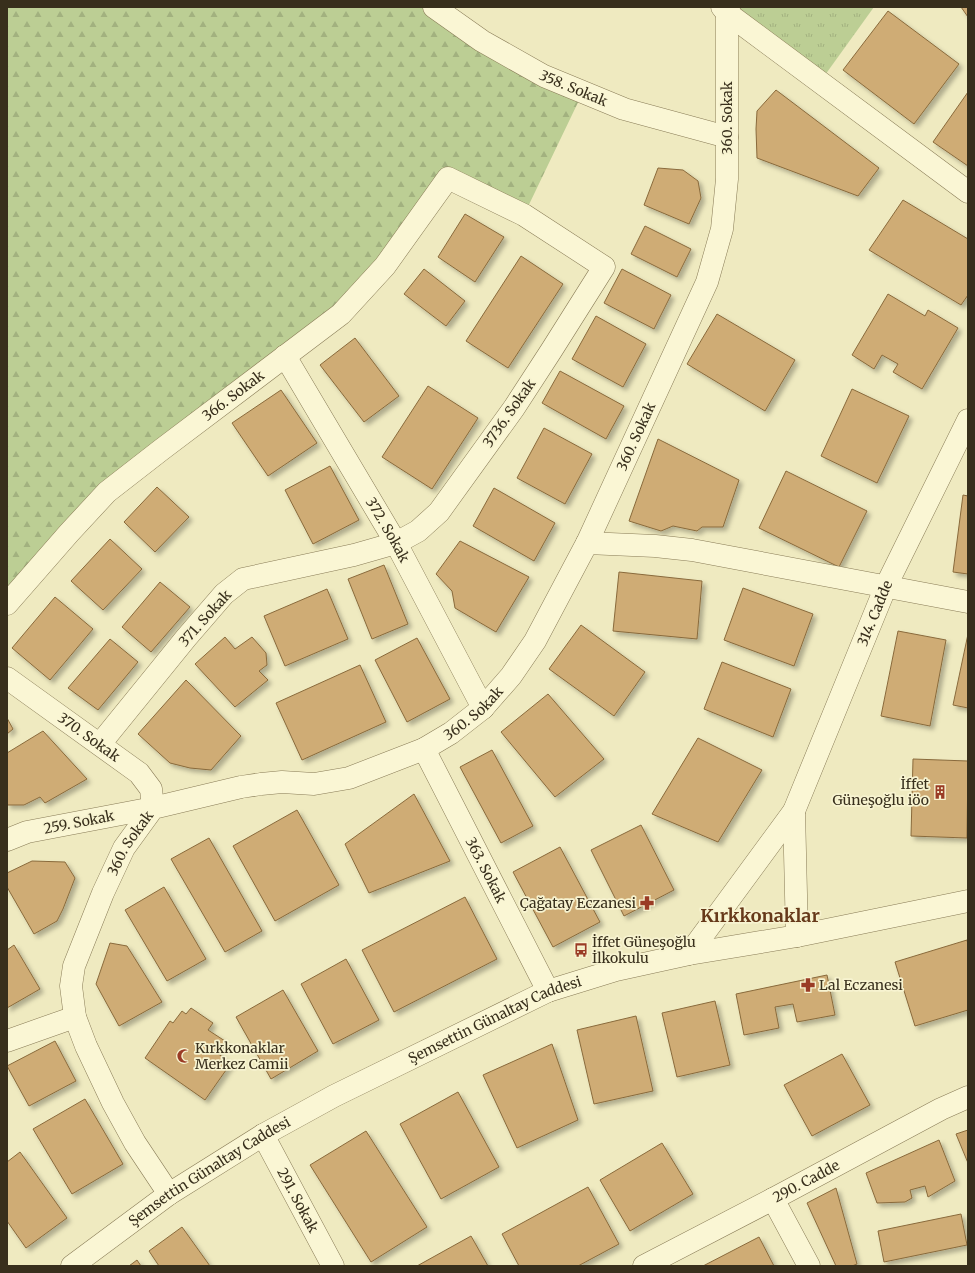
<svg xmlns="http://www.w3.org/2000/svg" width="975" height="1273" viewBox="0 0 975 1273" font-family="Merriweather,serif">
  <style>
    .grass { fill: url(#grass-tufts) }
    .forest { fill: url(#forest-firs) }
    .building { fill: #cfac74; stroke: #896a3c; filter: url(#shadow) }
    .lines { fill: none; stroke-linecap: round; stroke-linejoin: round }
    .minor-casing { stroke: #897c57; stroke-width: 23 }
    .minor { stroke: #faf6d4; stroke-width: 22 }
    .labels { text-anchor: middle; stroke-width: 3.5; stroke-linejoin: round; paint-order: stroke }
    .street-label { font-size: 14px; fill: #382f1c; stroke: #f7f3d0 }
    .poi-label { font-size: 14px; fill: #382f1c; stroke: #f7f3d0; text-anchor: start }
    .district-label { font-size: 18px; font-weight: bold; fill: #66391a; stroke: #f7f3d0 }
  </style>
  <defs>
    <pattern id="grass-tufts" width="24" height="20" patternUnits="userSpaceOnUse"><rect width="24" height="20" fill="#bcce94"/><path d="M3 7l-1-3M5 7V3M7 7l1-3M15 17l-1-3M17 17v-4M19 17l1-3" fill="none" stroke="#a2b17f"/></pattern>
    <pattern id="forest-firs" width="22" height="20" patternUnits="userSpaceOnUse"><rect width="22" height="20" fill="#bcce94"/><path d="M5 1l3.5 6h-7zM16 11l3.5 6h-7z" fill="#a2b17f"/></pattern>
    <filter id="shadow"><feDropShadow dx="3.5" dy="3.5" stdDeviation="2" flood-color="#0004"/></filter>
  </defs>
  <rect width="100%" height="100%" fill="#efeac0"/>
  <path class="grass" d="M 729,7 L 874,7 L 820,82 Z"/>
  <path class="forest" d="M 7,7 L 434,7 L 583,92 L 524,215 L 448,178 L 385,266 L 161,450 L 7,604 Z"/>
  <g class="building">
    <path d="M 961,7 L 968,7 L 968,17 Z"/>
    <path d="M 888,11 L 959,64 L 914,124 L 843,70 Z"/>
    <path d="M 776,90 L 879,168 L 858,196 L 757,158 L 756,129 L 757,111 Z"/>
    <path d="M 968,92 L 968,166 L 933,142 Z"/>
    <path d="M 658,168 L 683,170 L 698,181 L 701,198 L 689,224 L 644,205 Z"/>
    <path d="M 903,200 L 968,239 L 968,295 L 961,305 L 869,250 Z"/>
    <path d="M 465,214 L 504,237 L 475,282 L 438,257 Z"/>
    <path d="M 645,226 L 691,249 L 677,277 L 631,254 Z"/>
    <path d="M 521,256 L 563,284 L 508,368 L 466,341 Z"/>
    <path d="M 424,269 L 465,301 L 446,326 L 404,294 Z"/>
    <path d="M 622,269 L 671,295 L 654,329 L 604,303 Z"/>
    <path d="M 888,294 L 925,316 L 928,310 L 958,328 L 922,389 L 893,372 L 898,364 L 882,355 L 874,369 L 852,355 Z"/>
    <path d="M 717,314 L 795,360 L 765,411 L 687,364 Z"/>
    <path d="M 596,316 L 646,344 L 623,387 L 572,359 Z"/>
    <path d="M 355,338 L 399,396 L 364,422 L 320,365 Z"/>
    <path d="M 560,371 L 624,406 L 606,439 L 542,403 Z"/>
    <path d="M 428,386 L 478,418 L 432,489 L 382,457 Z"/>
    <path d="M 852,389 L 909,416 L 877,483 L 821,456 Z"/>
    <path d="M 281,390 L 317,443 L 268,476 L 232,423 Z"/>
    <path d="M 544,428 L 592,454 L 565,504 L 517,478 Z"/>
    <path d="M 658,439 L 739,480 L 723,527 L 702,527 L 697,531 L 673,526 L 661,531 L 629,521 Z"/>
    <path d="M 330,466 L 359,520 L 313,544 L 285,490 Z"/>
    <path d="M 786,471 L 867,511 L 839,567 L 759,528 Z"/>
    <path d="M 157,487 L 189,517 L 155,552 L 124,522 Z"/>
    <path d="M 494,488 L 555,523 L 534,561 L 473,526 Z"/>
    <path d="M 963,495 L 968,496 L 968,574 L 953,572 Z"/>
    <path d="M 110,539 L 142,569 L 103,610 L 71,581 Z"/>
    <path d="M 460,541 L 529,577 L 496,632 L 455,608 L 452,591 L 436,574 Z"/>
    <path d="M 384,565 L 408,624 L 372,639 L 348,579 Z"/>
    <path d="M 619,572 L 702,581 L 697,639 L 613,631 Z"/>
    <path d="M 160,582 L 190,607 L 151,652 L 122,627 Z"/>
    <path d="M 743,588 L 813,614 L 794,666 L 724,640 Z"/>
    <path d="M 327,589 L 348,639 L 285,666 L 264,616 Z"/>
    <path d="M 55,597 L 93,629 L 50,680 L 12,648 Z"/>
    <path d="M 581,625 L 645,672 L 614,716 L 549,669 Z"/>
    <path d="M 898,631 L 946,640 L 930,726 L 881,716 Z"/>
    <path d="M 968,634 L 968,708 L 953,705 Z"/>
    <path d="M 225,637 L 235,649 L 252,637 L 266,653 L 267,665 L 259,671 L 268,680 L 235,707 L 195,664 Z"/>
    <path d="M 417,638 L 450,699 L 407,722 L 375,660 Z"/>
    <path d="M 110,639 L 138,662 L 98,710 L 68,688 Z"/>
    <path d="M 722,662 L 791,689 L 773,737 L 704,709 Z"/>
    <path d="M 360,665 L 386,722 L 302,760 L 276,703 Z"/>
    <path d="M 186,680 L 241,736 L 211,770 L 190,768 L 170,763 L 138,734 Z"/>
    <path d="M 548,694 L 604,759 L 555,797 L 501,732 Z"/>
    <path d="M 7,718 L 13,729 L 7,734 Z"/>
    <path d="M 43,731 L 87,779 L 45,803 L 40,797 L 24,805 L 7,805 L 7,753 Z"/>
    <path d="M 698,738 L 762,770 L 718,842 L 652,814 Z"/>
    <path d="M 492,750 L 533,826 L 501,843 L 460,767 Z"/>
    <path d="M 913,759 L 968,761 L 967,838 L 911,836 Z"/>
    <path d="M 414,794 L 450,861 L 369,893 L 345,844 Z"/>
    <path d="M 297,810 L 339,885 L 275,921 L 233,846 Z"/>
    <path d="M 641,825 L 674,890 L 624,916 L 591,850 Z"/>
    <path d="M 209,838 L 262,931 L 225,952 L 171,859 Z"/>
    <path d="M 560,847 L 600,922 L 553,947 L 513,872 Z"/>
    <path d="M 32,861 L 65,862 L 75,878 L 63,909 L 57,921 L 34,934 L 7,887 L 7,873 Z"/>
    <path d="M 164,887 L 206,959 L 167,981 L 125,910 Z"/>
    <path d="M 465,897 L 497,959 L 394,1012 L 362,950 Z"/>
    <path d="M 967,940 L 968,945 L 968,1010 L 915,1026 L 895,962 Z"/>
    <path d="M 110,943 L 127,946 L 162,1002 L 119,1026 L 96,984 Z"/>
    <path d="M 14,945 L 40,989 L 7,1008 L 7,950 Z"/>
    <path d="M 346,959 L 379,1020 L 333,1044 L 301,984 Z"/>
    <path d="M 827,975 L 835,1015 L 797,1022 L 793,1004 L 775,1007 L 779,1028 L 744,1035 L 736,994 Z"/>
    <path d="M 283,990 L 318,1051 L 271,1079 L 236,1017 Z"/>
    <path d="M 715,1001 L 730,1065 L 677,1077 L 662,1013 Z"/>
    <path d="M 191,1008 L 213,1023 L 208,1030 L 225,1041 L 217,1053 L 231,1063 L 205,1100 L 145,1058 L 170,1021 L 173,1023 L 182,1011 L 186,1014 Z"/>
    <path d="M 636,1016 L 653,1091 L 594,1104 L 577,1030 Z"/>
    <path d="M 55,1041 L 76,1081 L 29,1106 L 7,1066 Z"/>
    <path d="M 552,1044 L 578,1120 L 517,1148 L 483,1075 Z"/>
    <path d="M 842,1054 L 870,1105 L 812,1136 L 784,1085 Z"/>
    <path d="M 458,1092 L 499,1167 L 441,1199 L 400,1124 Z"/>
    <path d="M 85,1099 L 123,1164 L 72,1194 L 33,1129 Z"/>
    <path d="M 968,1130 L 968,1163 L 956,1134 Z"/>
    <path d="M 366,1131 L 427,1227 L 371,1262 L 310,1165 Z"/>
    <path d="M 939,1140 L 955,1181 L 928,1197 L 925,1186 L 910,1190 L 912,1198 L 905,1202 L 877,1203 L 866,1173 Z"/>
    <path d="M 662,1143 L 693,1194 L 630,1231 L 600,1180 Z"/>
    <path d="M 20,1152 L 67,1218 L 26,1248 L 7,1221 L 7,1162 Z"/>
    <path d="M 588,1187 L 619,1244 L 578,1266 L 519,1266 L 502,1234 Z"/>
    <path d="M 836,1188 L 857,1264 L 852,1266 L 836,1266 L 807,1203 Z"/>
    <path d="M 961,1214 L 967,1245 L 884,1262 L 878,1231 Z"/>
    <path d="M 182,1227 L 210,1266 L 159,1266 L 149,1251 Z"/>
    <path d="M 471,1236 L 488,1266 L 417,1266 Z"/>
    <path d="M 759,1237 L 774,1266 L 703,1266 Z"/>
    <path d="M 137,1260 L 141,1266 L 129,1266 Z"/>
  </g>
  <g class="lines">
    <defs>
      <g id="minor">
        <path id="s1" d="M 434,7 L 482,41 L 544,76 L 624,109 L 727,137"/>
        <path d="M 722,7 L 727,13 L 968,192"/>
        <path id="s2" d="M 285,356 L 396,543 L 483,708"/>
        <path d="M 587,543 L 655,546 L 692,550 L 968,602"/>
        <path id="s3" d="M 7,604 L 69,533 L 107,492 L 161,450 L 341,314 L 385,266 L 448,178 L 524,215 L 604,267 L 551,351 L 514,408 L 439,512 L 418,531 L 396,543 L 354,555 L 243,579 L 224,594 L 186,638 L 100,744"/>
        <path id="s4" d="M 7,678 L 139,773 L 151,789 L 153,808 L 27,832 L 7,840"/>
        <path id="s5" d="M 424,749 L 548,991"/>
        <path d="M 794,811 L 797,936"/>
        <path id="s6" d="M 689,954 L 794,811 L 886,586 L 968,420"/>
        <path d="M 7,1041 L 75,1017"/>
        <path id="s7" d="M 263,1135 L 333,1266"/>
        <path id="s8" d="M 169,1194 L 135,1143 L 113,1103 L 86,1046 L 75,1017 L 71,986 L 74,966 L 103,893 L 124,848 L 153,808 L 241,787 L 261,784 L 282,782 L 314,784 L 349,778 L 424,749 L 451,733 L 483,708 L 511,676 L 535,641 L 587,543 L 707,282 L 722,229 L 727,179 L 727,13 L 729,7"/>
        <path d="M 773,1199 L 809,1266"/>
        <path id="s9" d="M 72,1266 L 169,1194 L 263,1135 L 334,1096 L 548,991 L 616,970 L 689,954 L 797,936 L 968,901"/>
        <path id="s10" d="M 644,1266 L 773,1199 L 941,1109 L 968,1097"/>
      </g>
    </defs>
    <use href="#minor" class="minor-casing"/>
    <use href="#minor" class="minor"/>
  </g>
  <defs>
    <symbol id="building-bare" viewBox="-9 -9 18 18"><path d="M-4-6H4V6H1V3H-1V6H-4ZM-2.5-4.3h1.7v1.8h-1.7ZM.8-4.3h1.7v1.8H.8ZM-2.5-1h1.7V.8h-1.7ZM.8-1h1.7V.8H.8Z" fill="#9a3b25" stroke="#f7f3d0" stroke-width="2.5" paint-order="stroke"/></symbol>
    <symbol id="pharmacy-bare" viewBox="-9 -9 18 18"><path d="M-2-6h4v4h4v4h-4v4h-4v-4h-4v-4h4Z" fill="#9a3b25" stroke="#f7f3d0" stroke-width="2.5" paint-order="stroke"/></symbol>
    <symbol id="bus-bare" viewBox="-9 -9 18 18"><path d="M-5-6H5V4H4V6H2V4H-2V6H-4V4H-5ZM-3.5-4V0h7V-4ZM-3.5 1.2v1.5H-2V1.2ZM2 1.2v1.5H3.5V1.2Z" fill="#9a3b25" stroke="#f7f3d0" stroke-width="2.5" paint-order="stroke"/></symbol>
    <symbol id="mosque-bare" viewBox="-9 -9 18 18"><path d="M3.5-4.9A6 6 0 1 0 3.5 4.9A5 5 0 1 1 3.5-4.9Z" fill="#9a3b25" stroke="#f7f3d0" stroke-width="2.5" paint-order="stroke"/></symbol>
  </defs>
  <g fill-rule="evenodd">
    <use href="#building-bare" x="930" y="782" width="20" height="20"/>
    <use href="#pharmacy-bare" x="637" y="893" width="20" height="20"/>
    <use href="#bus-bare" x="571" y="940" width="20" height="20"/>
    <use href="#pharmacy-bare" x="798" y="975" width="20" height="20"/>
    <use href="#mosque-bare" x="174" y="1046" width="20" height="20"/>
  </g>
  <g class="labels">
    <g class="street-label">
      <text dy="5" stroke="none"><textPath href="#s1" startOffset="162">358. Sokak</textPath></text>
      <text transform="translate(727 118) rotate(-90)" y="5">360. Sokak</text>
      <text dy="5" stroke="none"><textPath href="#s3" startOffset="309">366. Sokak</textPath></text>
      <text transform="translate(509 413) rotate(-55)" y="5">3736. Sokak</text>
      <text dy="5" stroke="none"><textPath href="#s8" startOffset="1095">360. Sokak</textPath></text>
      <text dy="5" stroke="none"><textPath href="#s2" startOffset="202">372. Sokak</textPath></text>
      <text dy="5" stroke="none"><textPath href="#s6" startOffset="391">314. Cadde</textPath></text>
      <text transform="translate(205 618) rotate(-48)" y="5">371. Sokak</text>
      <text dy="5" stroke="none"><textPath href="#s8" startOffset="771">360. Sokak</textPath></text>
      <text dy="5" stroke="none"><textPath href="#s4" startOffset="101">370. Sokak</textPath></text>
      <text transform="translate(79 822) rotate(-11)" y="5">259. Sokak</text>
      <text dy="5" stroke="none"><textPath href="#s8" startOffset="388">360. Sokak</textPath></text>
      <text dy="5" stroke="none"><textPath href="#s5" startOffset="136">363. Sokak</textPath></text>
      <text dy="5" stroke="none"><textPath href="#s9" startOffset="491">Şemsettin Günaltay Caddesi</textPath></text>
      <text dy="5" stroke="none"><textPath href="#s9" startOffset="167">Şemsettin Günaltay Caddesi</textPath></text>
      <text dy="5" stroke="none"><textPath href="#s10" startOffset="183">290. Cadde</textPath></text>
      <text dy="5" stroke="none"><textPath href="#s7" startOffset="74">291. Sokak</textPath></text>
    </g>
    <g class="poi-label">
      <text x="929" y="789" text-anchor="end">İffet<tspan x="929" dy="16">Güneşoğlu iöo</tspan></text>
      <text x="636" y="908" text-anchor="end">Çağatay Eczanesi</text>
      <text x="592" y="947">İffet Güneşoğlu<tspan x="592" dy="16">İlkokulu</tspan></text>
      <text x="819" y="990">Lal Eczanesi</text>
      <text x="195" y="1053">Kırkkonaklar<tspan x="195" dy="16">Merkez Camii</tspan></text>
    </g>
    <g class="district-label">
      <text x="760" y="922">Kırkkonaklar</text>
    </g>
  </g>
  <rect width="975" height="1273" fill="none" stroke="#382f1c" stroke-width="16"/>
</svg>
